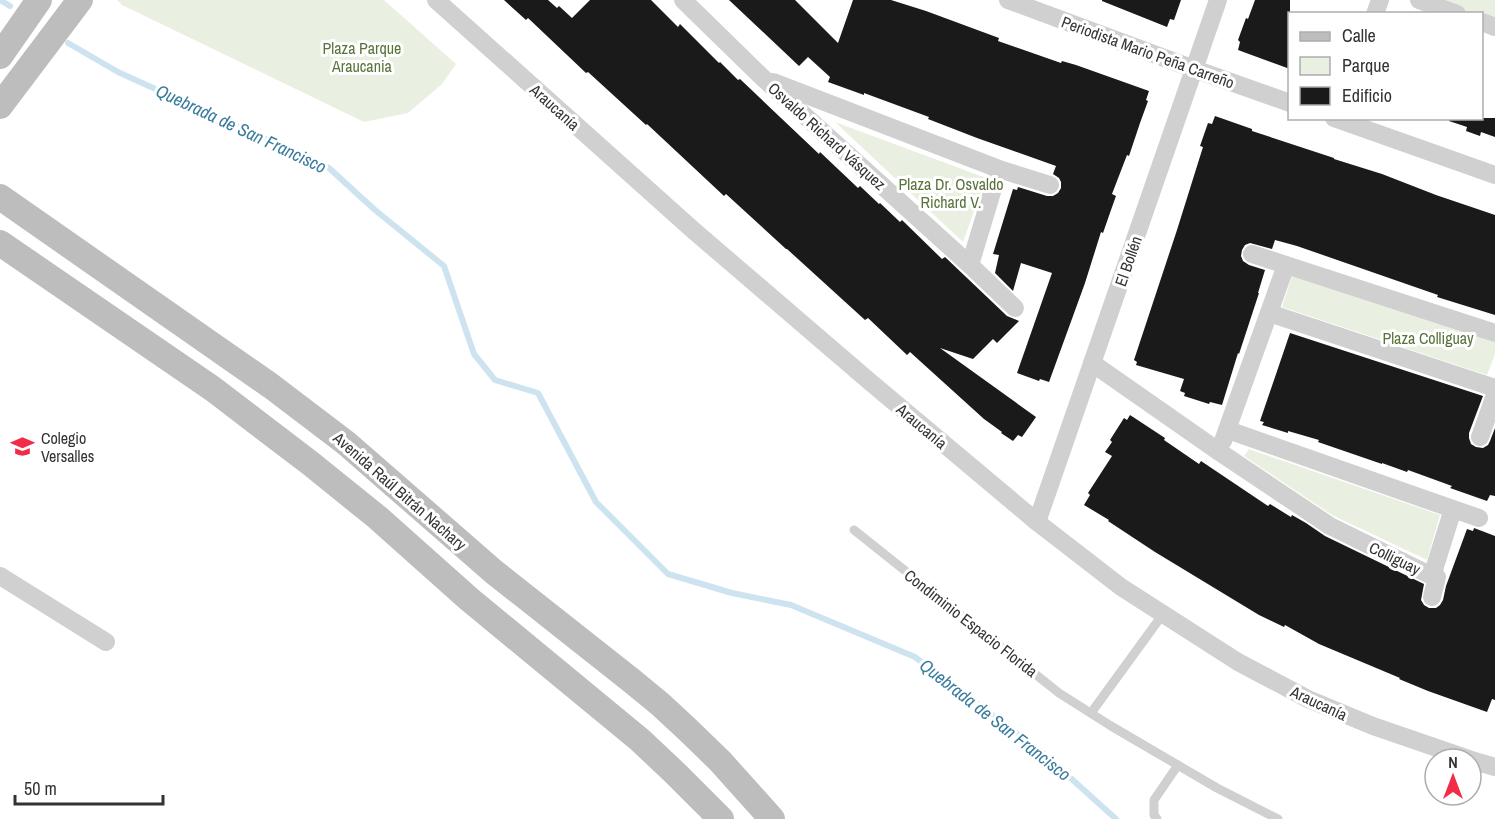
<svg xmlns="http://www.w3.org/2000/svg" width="1495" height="819" viewBox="0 0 1495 819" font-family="'Archivo Narrow',sans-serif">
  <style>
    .green { fill: #eaf0e1 }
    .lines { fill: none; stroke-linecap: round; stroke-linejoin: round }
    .stream { stroke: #cde4f0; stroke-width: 6 }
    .building { fill: #1a1a1a }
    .lane { stroke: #d0d0d0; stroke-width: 9 }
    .street { stroke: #d0d0d0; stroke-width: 18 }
    .secondary { stroke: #bdbdbd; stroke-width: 26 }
    .labels { text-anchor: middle; stroke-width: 6; stroke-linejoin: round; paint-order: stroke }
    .park-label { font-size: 16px; fill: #59733b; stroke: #fff }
    .street-label { font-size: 16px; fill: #333; stroke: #fff }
    .poi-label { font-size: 16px; fill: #333; stroke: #fff; text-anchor: start }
    .water-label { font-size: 18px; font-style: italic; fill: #397c9d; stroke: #fff }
  </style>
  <rect width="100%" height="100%" fill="#fff"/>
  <g class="green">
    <path d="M 117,0 L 384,0 L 456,64 L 442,84 L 408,113 L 364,122 L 122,5 Z"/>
    <path d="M 1433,0 L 1495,0 L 1495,21 L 1482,14 L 1472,13 Z"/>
    <path d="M 835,122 L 986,178 L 963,242 Z"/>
    <path d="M 1292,276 L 1495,342 L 1495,354 L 1487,375 L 1282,307 Z"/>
    <path d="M 1249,449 L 1440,515 L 1427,560 L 1332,515 L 1244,456 Z"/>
  </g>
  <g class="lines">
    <g class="stream">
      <path d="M 0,0 L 10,6"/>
      <path d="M 68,43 L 118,72 L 329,168 L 375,210 L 444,266 L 474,354 L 495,380 L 538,393 L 596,502 L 668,574 L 732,593 L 791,605 L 915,657 L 1044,754 L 1116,819"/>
    </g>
  </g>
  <g class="building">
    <path d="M 504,0 L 548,0 L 557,8 L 559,6 L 572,18 L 590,0 L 651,0 L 678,27 L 680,24 L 719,63 L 720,62 L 738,80 L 740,79 L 819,154 L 820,152 L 858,188 L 860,186 L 879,204 L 880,203 L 900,222 L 902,220 L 942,259 L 945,257 L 1007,316 L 1019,321 L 997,343 L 993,339 L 973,359 L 940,348 L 1036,417 L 1022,437 L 1018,435 L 1013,441 L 1001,433 L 1002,432 L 984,419 L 910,352 L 907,355 L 868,318 L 865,320 L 787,249 L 786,249 L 726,194 L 724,196 L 647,124 L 646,125 L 588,72 L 586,73 L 528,18 L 526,20 Z"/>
    <path d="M 729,0 L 795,0 L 838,43 L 853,0 L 891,0 L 926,11 L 999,38 L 998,41 L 1061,63 L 1062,61 L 1076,65 L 1149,91 L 1146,100 L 1148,101 L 1140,123 L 1129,156 L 1127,155 L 1112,194 L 1116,196 L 1111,210 L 1103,233 L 1101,232 L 1085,283 L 1049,382 L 1040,379 L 1039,381 L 1017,373 L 1052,273 L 1021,263 L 1013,291 L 995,273 L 999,255 L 993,254 L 1013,189 L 1017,190 L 1018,187 L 1047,196 L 1053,196 L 1058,193 L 1061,188 L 1061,182 L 1059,178 L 1053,174 L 1056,166 L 977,138 L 928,119 L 929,117 L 864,93 L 864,95 L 828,82 L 830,77 L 808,57 L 799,66 Z"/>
    <path d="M 1102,0 L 1181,0 L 1174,20 L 1170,19 L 1167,27 L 1102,1 Z"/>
    <path d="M 1255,0 L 1290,0 L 1290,69 L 1238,50 L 1240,42 L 1238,40 L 1246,18 L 1248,19 Z"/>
    <path d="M 1215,116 L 1252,129 L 1252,131 L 1334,158 L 1334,159 L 1382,174 L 1436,195 L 1495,215 L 1495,315 L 1437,297 L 1438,295 L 1297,246 L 1275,240 L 1272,249 L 1250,243 L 1245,245 L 1242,250 L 1241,256 L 1243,261 L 1249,265 L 1265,270 L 1258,293 L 1259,293 L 1239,354 L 1238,353 L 1222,405 L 1210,402 L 1209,404 L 1184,396 L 1185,393 L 1180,391 L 1184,379 L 1136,365 L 1137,362 L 1134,360 L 1177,230 L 1203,147 L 1200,146 L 1208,123 L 1212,124 Z"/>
    <path d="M 1449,118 L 1495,118 L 1495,137 L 1481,132 L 1480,136 L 1466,131 L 1467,127 L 1449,121 Z"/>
    <path d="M 1290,333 L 1483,396 L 1469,433 L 1469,438 L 1471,444 L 1476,447 L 1483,448 L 1488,445 L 1490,441 L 1495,428 L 1495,496 L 1490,495 L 1487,501 L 1450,488 L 1452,486 L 1408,470 L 1407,472 L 1382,463 L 1382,464 L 1318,442 L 1319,440 L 1288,431 L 1288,433 L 1262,425 L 1264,422 L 1260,421 Z"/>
    <path d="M 1130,415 L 1165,438 L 1164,440 L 1199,464 L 1201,461 L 1268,506 L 1270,504 L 1291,517 L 1292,515 L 1306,523 L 1325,536 L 1424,584 L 1421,600 L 1424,605 L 1429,608 L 1436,608 L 1440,605 L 1443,600 L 1446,586 L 1467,529 L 1473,531 L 1474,528 L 1495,536 L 1495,700 L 1492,699 L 1487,712 L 1428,691 L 1399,679 L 1400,678 L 1319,644 L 1285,625 L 1284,627 L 1259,615 L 1155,552 L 1108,521 L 1109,520 L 1084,505 L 1090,495 L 1088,493 L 1112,456 L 1105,452 L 1112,442 L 1110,440 L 1124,418 L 1127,420 Z"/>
  </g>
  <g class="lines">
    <g class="lane">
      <path d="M 854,530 L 1059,693 L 1111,726 L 1217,788 L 1278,819"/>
      <path d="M 1091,713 L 1163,614"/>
      <path d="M 1157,819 L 1154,815 L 1154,800 L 1178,765"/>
    </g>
    <g class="street">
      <path d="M 436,0 L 693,230 L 869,381 L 1037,522 L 1121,587 L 1238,662 L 1308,699 L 1373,726 L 1469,759"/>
      <path d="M 683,0 L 763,78 L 970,265 L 1015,308"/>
      <path d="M 1008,0 L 1194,69 L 1290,103"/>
      <path d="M 1419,0 L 1457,14"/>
      <path d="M 1375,14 L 1380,0"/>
      <path d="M 1482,22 L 1495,27"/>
      <path d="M 773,82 L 999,169 L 1050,185"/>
      <path d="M 1334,118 L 1495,175"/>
      <path d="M 1252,254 L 1286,265"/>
      <path d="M 970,265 L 999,169"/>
      <path d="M 1269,313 L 1495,388"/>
      <path d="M 1092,363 L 1218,451 L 1330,526 L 1432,576 L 1453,509 L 1228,430"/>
      <path d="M 1480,437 L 1495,395"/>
      <path d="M 1223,441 L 1286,265 L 1495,333"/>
      <path d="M 1453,509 L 1479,518"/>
      <path d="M 1037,522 L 1218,0"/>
      <path d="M 0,576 L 106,642"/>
      <path d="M 1432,597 L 1437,577 L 1433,572"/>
      <path d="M 1471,760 L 1495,767"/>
    </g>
    <g class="secondary">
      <path d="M 0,56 L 39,0"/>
      <path d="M 0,106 L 80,0"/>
      <path d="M 0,197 L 271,386 L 346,443 L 494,572 L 632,681 L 660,704 L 687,729 L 720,761 L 772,819"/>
      <path d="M 0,243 L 213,389 L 310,463 L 377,517 L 469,599 L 640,740 L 675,773 L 721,819"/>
    </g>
  </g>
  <defs>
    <symbol id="school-bare" viewBox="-9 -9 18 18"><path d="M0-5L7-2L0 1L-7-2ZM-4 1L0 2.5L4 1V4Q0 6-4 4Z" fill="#f22c46" stroke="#fff" stroke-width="2.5" paint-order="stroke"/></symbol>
  </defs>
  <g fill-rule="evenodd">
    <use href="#school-bare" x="6" y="430" width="33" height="33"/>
  </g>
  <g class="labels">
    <g class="park-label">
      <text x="362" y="54">Plaza Parque<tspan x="362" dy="18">Araucania</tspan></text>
      <text x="951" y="190">Plaza Dr. Osvaldo<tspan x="951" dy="18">Richard V.</tspan></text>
      <text x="1428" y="344">Plaza Colliguay</text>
    </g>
    <g class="street-label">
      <text transform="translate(1148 52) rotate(20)" y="6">Periodista Mario Peña Carreño</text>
      <text transform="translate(555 107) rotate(42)" y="6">Araucanía</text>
      <text transform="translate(827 136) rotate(42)" y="6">Osvaldo Richard Vásquez</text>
      <text transform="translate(1128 261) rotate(-71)" y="6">El Bollén</text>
      <text transform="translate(922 426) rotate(40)" y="6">Araucanía</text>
      <text transform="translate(400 491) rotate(41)" y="6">Avenida Raúl Bitrán Nachary</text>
      <text transform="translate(1395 558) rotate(26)" y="6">Colliguay</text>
      <text transform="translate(971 623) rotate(38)" y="6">Condiminio Espacio Florida</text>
      <text transform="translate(1319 703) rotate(25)" y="6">Araucanía</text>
    </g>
    <g class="poi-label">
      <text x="41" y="444">Colegio<tspan x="41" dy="18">Versalles</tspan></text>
    </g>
    <g class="water-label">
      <text transform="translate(241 129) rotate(25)" y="6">Quebrada de San Francisco</text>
      <text transform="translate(995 720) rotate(38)" y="6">Quebrada de San Francisco</text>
    </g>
  </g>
  <rect x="1288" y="12" width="195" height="108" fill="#ffffff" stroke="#adadad" stroke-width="1.5"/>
  <rect x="1300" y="32" width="30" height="9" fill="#bdbdbd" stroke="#adadad" stroke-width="1.5"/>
  <text x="1342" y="42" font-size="18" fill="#333333">Calle</text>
  <rect x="1300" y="57" width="30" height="18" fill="#eaf0e1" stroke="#adadad" stroke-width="1.5"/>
  <text x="1342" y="72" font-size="18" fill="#333333">Parque</text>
  <rect x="1300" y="87" width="30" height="18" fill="#1a1a1a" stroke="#adadad" stroke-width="1.5"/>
  <text x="1342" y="102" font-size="18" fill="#333333">Edificio</text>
  <g transform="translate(1453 777)"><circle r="28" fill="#ffffff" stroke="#adadad" stroke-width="1.5"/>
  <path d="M0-4.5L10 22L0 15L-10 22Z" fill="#f22c46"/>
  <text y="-9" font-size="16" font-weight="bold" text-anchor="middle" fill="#333333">N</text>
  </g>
  <path d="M15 795v9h148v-9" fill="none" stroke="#333333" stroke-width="3"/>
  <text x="24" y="795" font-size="18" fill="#333333" stroke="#ffffff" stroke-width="4.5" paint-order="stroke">50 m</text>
</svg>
